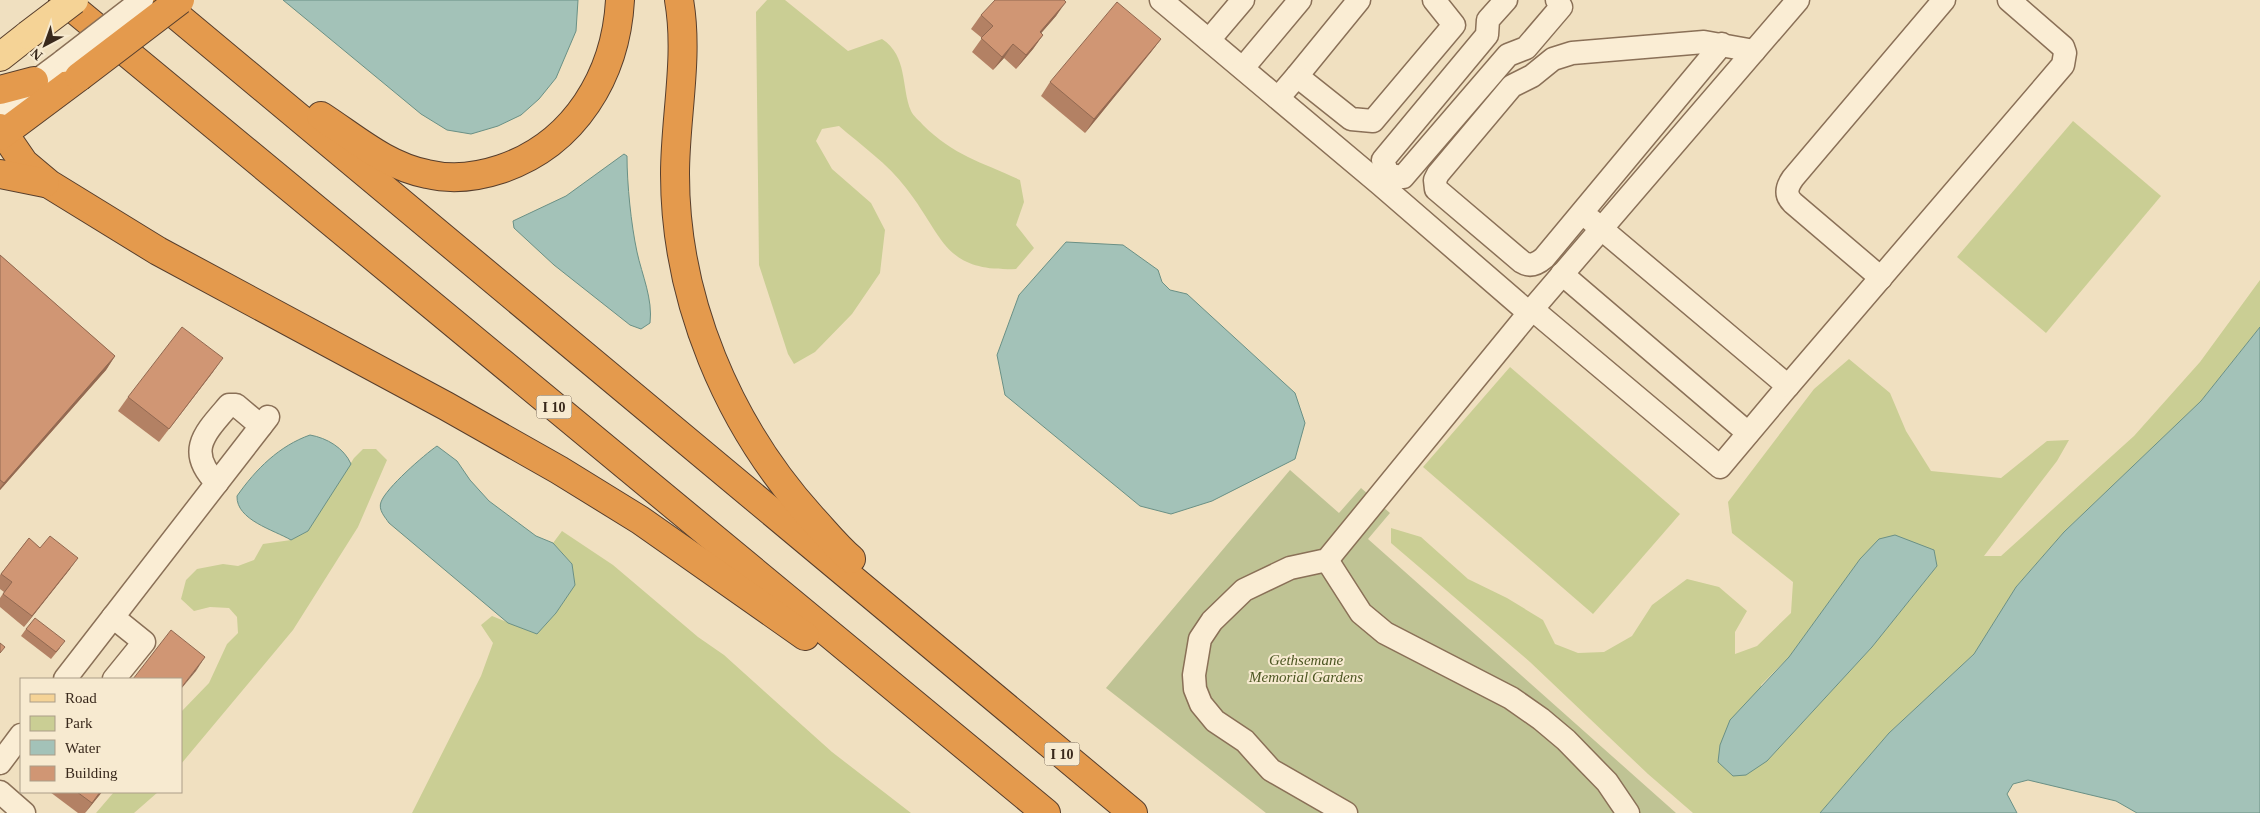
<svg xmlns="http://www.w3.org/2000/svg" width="2260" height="813" viewBox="0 0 2260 813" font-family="'Times New Roman',serif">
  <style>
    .green { fill: #cace94; fill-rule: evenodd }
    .cemetery { fill: #bfc394 }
    .water { fill: #a3c2b8; stroke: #6a9085 }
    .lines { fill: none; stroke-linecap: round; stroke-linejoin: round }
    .minor-casing { stroke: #8a7057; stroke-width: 25 }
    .major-casing { stroke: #573e2c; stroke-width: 30 }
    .highway-casing { stroke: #573e2c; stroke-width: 30 }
    .minor { stroke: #faedd4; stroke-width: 22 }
    .major { stroke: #f5d396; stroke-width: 28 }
    .highway { stroke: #e49a4d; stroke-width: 28 }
    .minor-bridge-casing { stroke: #8a7057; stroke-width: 25; stroke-linecap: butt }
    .major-bridge-casing { stroke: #573e2c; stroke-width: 30; stroke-linecap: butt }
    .highway-bridge-casing { stroke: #573e2c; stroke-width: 30; stroke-linecap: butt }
    .minor-bridge { stroke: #faedd4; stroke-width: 22 }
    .major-bridge { stroke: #f5d396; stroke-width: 28 }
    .highway-bridge { stroke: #e49a4d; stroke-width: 28 }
    .wall { fill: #b38164 }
    .shaded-wall { fill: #926951 }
    .building { fill: #d09674; stroke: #926951 }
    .labels { text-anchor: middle; stroke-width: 4; stroke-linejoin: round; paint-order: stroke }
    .shield { fill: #f7ead0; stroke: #726352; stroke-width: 1 }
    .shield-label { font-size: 14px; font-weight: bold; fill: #39291c }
    .park-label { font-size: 15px; font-style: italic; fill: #4c5622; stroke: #f7ead0 }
  </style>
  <rect width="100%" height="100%" fill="#f0e0c0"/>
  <g class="green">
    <path d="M 767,0 L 785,0 L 848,51 L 882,39 C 908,56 901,87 911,111 C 913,116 920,121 923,125 C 954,156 982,162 1020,180 L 1024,202 L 1016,225 L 1034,248 L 1016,269 C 942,272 944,236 906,188 C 888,164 861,145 839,126 L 822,129 L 816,141 L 832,169 L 871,203 L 885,230 L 880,273 L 852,314 L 815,352 L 794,364 L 788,354 L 759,265 L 756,12 Z"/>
    <path d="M 2073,121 L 2161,196 L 2046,333 L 1957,257 Z"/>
    <path d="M 2260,280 L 2260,327 L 2201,401 L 2064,532 L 2016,587 L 1974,654 L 1889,733 L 1820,813 L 1693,813 L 1648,774 L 1530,662 L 1391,543 L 1391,528 L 1421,537 L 1468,579 L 1507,598 L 1543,620 L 1555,644 L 1578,653 L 1604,652 L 1632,636 L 1652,605 L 1687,579 L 1719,587 L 1747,611 L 1735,632 L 1735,654 L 1757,646 L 1791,613 L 1793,582 L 1732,533 L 1728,502 L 1814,389 L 1849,359 L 1890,393 L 1906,431 L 1931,471 L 2001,478 L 2047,441 L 2069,440 L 2057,461 L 1984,556 L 2001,556 L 2134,436 L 2200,362 ZM 1920,546 L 1934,550 L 1937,566 L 1872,647 L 1767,761 L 1761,685 L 1789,657 L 1860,559 Z"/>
    <path d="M 1510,367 L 1680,514 L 1593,614 L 1423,467 Z"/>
    <path d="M 363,449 L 376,449 L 387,460 L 358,527 L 293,630 L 181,764 L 181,712 L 209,683 L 227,644 L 238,633 L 237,617 L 229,608 L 210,607 L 194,611 L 181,599 L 186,580 L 197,569 L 223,564 L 238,566 L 254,560 L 263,544 L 291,540 L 308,531 L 354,458 Z"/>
    <path d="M 562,531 L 613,565 L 698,637 L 724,655 L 832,752 L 911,813 L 412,813 L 481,676 L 493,643 L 481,625 L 492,616 L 537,634 L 556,613 L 575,585 L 572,564 L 553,543 Z"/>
    <path d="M 114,792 L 158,792 L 134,813 L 96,813 Z"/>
  </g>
  <path class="cemetery" d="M 1290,470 L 1339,513 L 1361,488 L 1390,513 L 1368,539 L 1676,813 L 1266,813 L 1106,688 Z"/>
  <g class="water">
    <path d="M 283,0 L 578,0 L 576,31 L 556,78 L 539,99 L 521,115 L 498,126 L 471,134 L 447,130 L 421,114 Z"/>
    <path d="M 624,154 L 627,156 C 627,184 631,224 637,252 C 642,275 653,299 650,323 L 641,329 L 630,325 L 554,265 L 514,228 L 513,221 L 566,196 Z"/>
    <path d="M 1066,242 L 1123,245 L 1158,270 L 1162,282 L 1170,290 L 1187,294 L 1295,393 L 1305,423 L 1295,459 L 1212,501 L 1171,514 L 1140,506 L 1005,395 L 997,355 L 1019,295 Z"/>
    <path d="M 2260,327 L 2260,813 L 2137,813 L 2116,801 L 2028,780 L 2013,784 L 2007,794 L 2017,813 L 1820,813 L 1889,733 L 1974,654 L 2016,587 L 2064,532 L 2201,401 Z"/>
    <path d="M 310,435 C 327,438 344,448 351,464 L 308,531 L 291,540 C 274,530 236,520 237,496 C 256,469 279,446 310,435 Z"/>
    <path d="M 437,446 L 457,461 L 470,480 L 489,501 L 536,536 L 553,543 L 572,564 L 575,585 L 556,613 L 537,634 L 508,623 L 389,523 C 385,517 378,510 381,502 C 386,488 424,455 437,446 Z"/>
    <path d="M 1895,535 L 1934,550 L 1937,566 L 1872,647 L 1767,761 L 1746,775 L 1733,776 L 1718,762 L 1720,745 L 1730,720 L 1789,657 L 1860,559 L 1879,539 Z"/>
  </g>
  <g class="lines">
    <defs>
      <g id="minor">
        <path d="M 1161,0 L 1380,184 L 1529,313"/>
        <path d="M 1209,40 L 1243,0"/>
        <path d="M 1722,44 L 1544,258 C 1537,264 1530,267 1522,262 L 1436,189 L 1435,180 L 1438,174 L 1512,86 L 1532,76 L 1553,59 L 1572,53 L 1704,42 L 1754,51"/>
        <path d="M 1243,68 L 1300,0"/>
        <path d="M 1297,76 L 1359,0"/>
        <path d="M 1278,98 L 1297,76 L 1351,119 L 1373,121 L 1454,25 L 1434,0"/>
        <path d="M 0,108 L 63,61"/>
        <path d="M 1388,175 L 1403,177 L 1508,55 L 1526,48 L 1561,7 L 1557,0"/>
        <path d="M 1388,175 L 1383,160 L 1487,35 L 1488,20 L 1506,0"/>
        <path d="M 1562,274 L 1748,433"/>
        <path d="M 1881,278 L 1793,203 C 1785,195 1786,188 1793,178 L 1944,0"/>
        <path d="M 1532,309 L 1720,467 L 1788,386 L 1591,220"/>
        <path d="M 1788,386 L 2063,65 L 2065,53 L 2063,47 L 2009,0"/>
        <path d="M 217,483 C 185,451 205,433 229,405 L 236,405 L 261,426"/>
        <path d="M 1327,560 L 1361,613 L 1385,633 L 1511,698 L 1541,719 L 1566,740 L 1607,782 L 1628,813"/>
        <path d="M 113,617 L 144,642 L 114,679"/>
        <path d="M 65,679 L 268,417"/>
        <path d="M 0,763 L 21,735"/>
        <path d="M 0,792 L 24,813"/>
        <path d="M 1346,813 L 1271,770 L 1245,741 L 1215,721 L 1201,704 L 1195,689 L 1194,675 L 1200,639 L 1212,621 L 1244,590 L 1290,568 L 1327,560 L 1529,313 L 1798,0"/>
      </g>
      <path id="major" d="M 0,57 L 28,35"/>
      <g id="highway">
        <path d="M 63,0 L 1046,813"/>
        <path d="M 158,0 L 1133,813"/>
        <path d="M 679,0 C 689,57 675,117 675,174 C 675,300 728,425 812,518 C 825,532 837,547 851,559"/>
        <path d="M 0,90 L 34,81"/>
        <path d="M 321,116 C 355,138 386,166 427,174 C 452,180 477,177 501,169 C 575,144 616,75 620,0"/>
        <path d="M 0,128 L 24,163 L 49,184 L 158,251 L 446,406 L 559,470 L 640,520 L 805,636"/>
        <path d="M 0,136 L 79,77"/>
        <path d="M 0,174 L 45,183"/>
      </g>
    </defs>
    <use href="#minor" class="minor-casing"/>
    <use href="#major" class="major-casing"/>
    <use href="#highway" class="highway-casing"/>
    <use href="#minor" class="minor"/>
    <use href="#major" class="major"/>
    <use href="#highway" class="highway"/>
    <defs>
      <path id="minor-bridge" d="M 63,61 L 142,0"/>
      <path id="major-bridge" d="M 28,35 L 74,0"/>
      <path id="highway-bridge" d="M 79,77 L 180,0"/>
    </defs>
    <use href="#minor-bridge" class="minor-bridge-casing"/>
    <use href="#major-bridge" class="major-bridge-casing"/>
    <use href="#highway-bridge" class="highway-bridge-casing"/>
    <use href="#minor-bridge" class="minor-bridge"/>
    <use href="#major-bridge" class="major-bridge"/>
    <use href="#highway-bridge" class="highway-bridge"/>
  </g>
  <g class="wall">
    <path d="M 1065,1 L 1056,16 L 1041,33 L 1043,35 L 1033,49 L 1016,69 L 1004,58 L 993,70 L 972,52 L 982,38 L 971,29 L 981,15 Z"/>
    <path d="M 1161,39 L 1151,52 L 1085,133 L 1041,96 L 1050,82 Z"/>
    <path d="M 0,255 L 115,356 L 106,370 L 0,490 Z"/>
    <path d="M 213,372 L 159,442 L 118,411 L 128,397 Z"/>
    <path d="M 29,538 L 40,548 L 70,569 L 24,627 L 0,607 L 0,598 L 4,592 L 0,589 L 0,575 Z"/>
    <path d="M 26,629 L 60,648 L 51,659 L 21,636 Z"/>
    <path d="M 50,792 L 102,792 L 85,813 L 78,813 Z"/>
  </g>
  <g class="shaded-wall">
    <path d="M 1066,2 L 1056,16 L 1030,46 L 1040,32 Z"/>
    <path d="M 1043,35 L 1033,49 L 1016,69 L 1026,55 Z"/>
    <path d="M 1161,39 L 1151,52 L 1085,133 L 1094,119 Z"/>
    <path d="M 1013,44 L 1004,58 L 993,70 L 1002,57 Z"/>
    <path d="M 115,356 L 106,370 L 0,490 L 0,488 L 4,483 Z"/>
    <path d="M 223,358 L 213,372 L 159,442 L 169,429 Z"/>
    <path d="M 78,558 L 70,569 L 24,627 L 32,616 Z"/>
    <path d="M 205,657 L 196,671 L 181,689 L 181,688 Z"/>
    <path d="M 100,792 L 102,792 L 85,813 L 92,803 Z"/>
  </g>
  <g class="building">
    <path d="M 995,0 L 1064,0 L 1066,2 L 1040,32 L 1043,35 L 1026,55 L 1013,44 L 1002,57 L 981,38 L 993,26 L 981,15 Z"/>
    <path d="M 1117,2 L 1161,39 L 1094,119 L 1050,82 Z"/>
    <path d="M 0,255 L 115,356 L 4,483 L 0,480 Z"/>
    <path d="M 182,327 L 223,358 L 169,429 L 128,397 Z"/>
    <path d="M 50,536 L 78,558 L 32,616 L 3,594 L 12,582 L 1,574 L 29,538 L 40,548 Z"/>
    <path d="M 35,618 L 65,641 L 56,652 L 26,629 Z"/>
    <path d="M 171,630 L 205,657 L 181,688 L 181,679 L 133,679 Z"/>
    <path d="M 0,643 L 5,647 L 0,653 Z"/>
    <path d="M 77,792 L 100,792 L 92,803 Z"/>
  </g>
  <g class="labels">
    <g class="shield">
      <rect x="536.5" y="395.5" width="35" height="23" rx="4"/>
      <rect x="1044.5" y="742.5" width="35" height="23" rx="4"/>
    </g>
    <g class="shield-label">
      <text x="554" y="412">I 10</text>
      <text x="1062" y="759">I 10</text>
    </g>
    <g class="park-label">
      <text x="1306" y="665">Gethsemane<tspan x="1306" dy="17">Memorial Gardens</tspan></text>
    </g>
  </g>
  <rect x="20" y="678" width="162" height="115" fill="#f7ead0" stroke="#ab9d88"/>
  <rect x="30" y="694" width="25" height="8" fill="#f5d396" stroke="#ab9d88"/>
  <text x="65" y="703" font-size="15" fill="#39291c">Road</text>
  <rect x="30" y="716" width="25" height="15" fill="#cace94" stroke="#ab9d88"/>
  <text x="65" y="728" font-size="15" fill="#39291c">Park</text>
  <rect x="30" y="740" width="25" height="15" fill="#a3c2b8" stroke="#ab9d88"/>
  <text x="65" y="753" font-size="15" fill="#39291c">Water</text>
  <rect x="30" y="766" width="25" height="15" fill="#d09674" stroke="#ab9d88"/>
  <text x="65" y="778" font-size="15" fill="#39291c">Building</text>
  <g transform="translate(45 45) rotate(221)" stroke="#f7ead0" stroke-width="4" paint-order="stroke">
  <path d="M0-4L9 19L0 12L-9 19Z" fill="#39291c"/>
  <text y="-8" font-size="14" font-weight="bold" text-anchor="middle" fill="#39291c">N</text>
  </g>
</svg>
